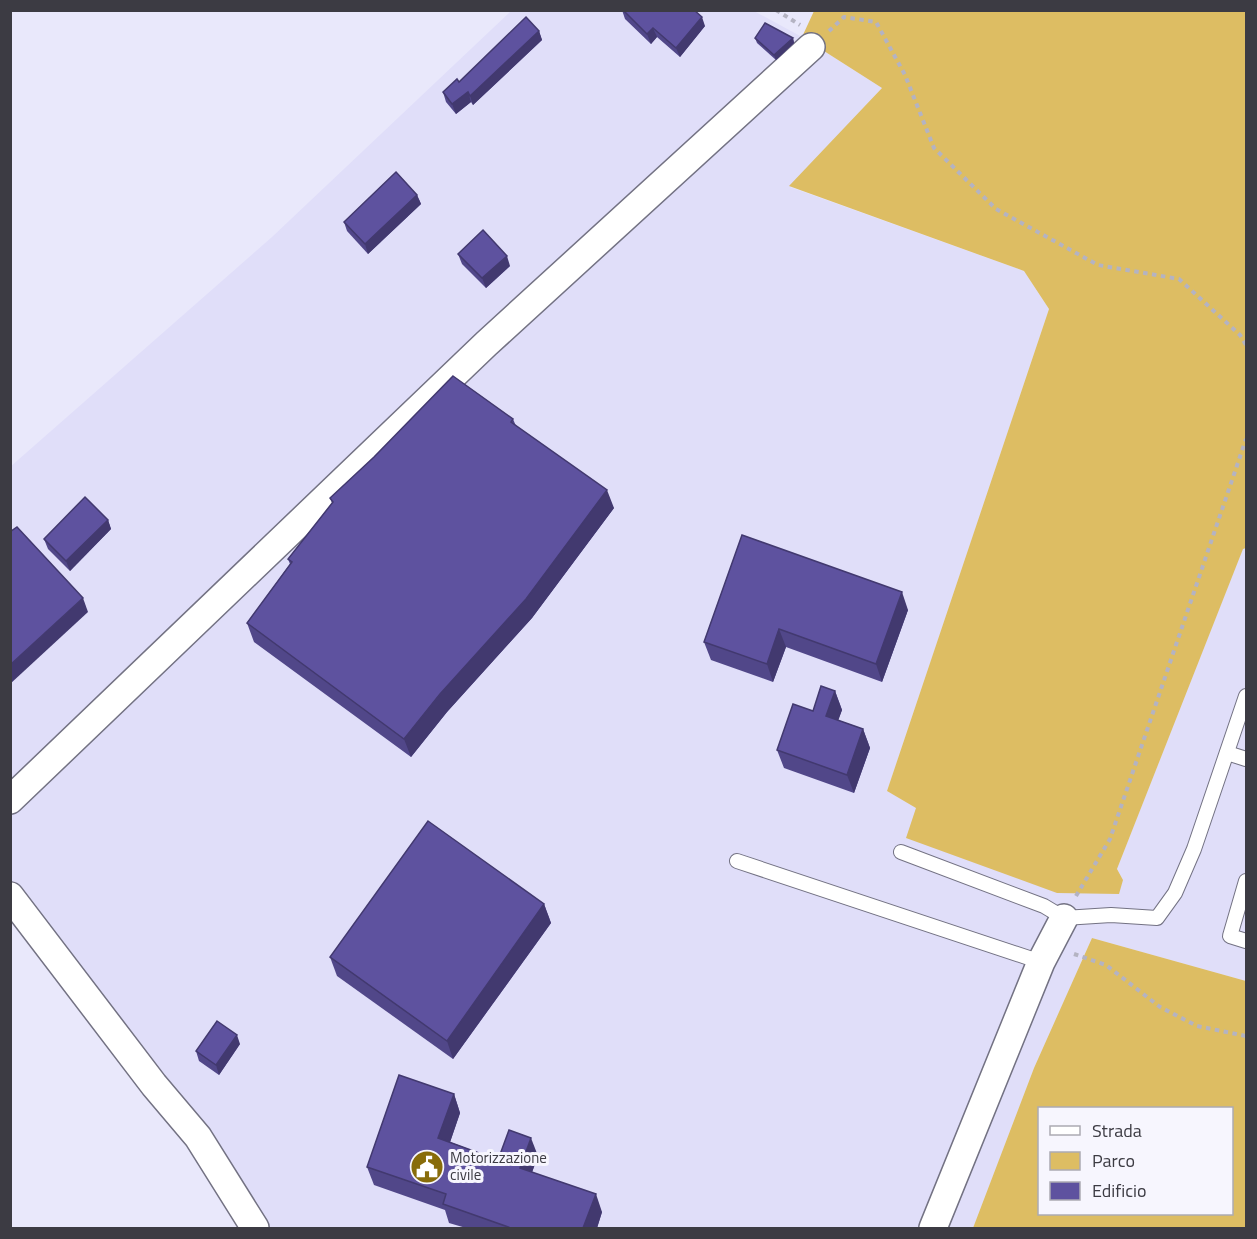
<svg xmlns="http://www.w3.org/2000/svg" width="1257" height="1239" viewBox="0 0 1257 1239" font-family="'Titillium Web',sans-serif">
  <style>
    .built { fill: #e0def9 }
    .green { fill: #ddbd63; fill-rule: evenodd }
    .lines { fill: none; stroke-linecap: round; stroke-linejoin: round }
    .lane-casing { stroke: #737283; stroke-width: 16 }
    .street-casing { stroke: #737283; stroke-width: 30 }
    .path { stroke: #b4b3c2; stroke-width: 4; stroke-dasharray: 4.5 4.5; stroke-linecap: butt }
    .lane { stroke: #fff; stroke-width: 14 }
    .street { stroke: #fff; stroke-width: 27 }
    .wall { fill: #514789 }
    .shaded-wall { fill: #42396f }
    .building { fill: #5e529f; stroke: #42396f; stroke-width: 1.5 }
    .labels { text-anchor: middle; stroke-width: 6; stroke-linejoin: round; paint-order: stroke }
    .poi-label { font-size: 15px; fill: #3c3b43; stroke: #f7f6fe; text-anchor: start }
  </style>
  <rect width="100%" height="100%" fill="#e9e8fb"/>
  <path class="built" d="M 511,11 L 754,11 L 802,37 L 882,88 L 790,187 L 1024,271 L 1049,309 L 887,791 L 916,807 L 1123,880 L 1117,869 L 1243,548 L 1246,548 L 1246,981 L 1092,938 L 1034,1068 L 973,1228 L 240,1228 L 197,1156 L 11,906 L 10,467 L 272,237 Z"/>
  <g class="green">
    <path d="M 814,11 L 1246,11 L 1246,548 L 1243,549 L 1117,869 L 1123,880 L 1119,894 L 1057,893 L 906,838 L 916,808 L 887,791 L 1049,309 L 1024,271 L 789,186 L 882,88 L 802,37 Z"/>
    <path d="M 1092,938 L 1246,981 L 1246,1228 L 973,1228 L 1034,1068 ZM 1040,1108 L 1232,1108 L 1232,1214 L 1040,1214 Z"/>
  </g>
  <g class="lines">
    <defs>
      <g id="lane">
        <path d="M 1227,753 L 1246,759"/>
        <path d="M 901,852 L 1044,906 L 1064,918 L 1111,915 L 1157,918 L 1175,893 L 1194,849 L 1246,696"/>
        <path d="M 737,861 L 1041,962"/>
        <path d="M 1246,881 L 1230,936 L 1246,941"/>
      </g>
      <g id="street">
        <path d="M 10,800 L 486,344 L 811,47"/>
        <path d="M 10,896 L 154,1085 L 198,1137 L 255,1228"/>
        <path d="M 933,1228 L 1041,962 L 1064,918"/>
      </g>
    </defs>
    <use href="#lane" class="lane-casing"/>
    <use href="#street" class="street-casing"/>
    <g class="path">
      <path d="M 776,10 L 800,25"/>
      <path d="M 829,31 L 844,17 L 876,22 L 905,75 L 934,148 L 996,209 L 1098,265 L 1179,279 L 1240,335 L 1246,345"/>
      <path d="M 1076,896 L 1110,839 L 1246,439"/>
      <path d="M 1074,954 L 1106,965 L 1160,1007 L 1197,1026 L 1246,1036"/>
    </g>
    <use href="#lane" class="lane"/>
    <use href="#street" class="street"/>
  </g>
  <g class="wall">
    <path d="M 622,10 L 705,26 L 680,57 L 657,37 L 651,44 L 625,19 Z"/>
    <path d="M 539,31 L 542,40 L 473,105 L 471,102 L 456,114 L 446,102 L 443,92 Z"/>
    <path d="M 755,38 L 793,38 L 794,43 L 776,60 L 757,43 Z"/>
    <path d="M 417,195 L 421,204 L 368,254 L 347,231 L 344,222 Z"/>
    <path d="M 458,254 L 510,266 L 486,288 L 462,264 Z"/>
    <path d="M 513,419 L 516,426 L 614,508 L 532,618 L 447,712 L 411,757 L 254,642 L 247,623 L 290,564 L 288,559 L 332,503 L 330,498 Z"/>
    <path d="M 108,520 L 111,529 L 70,571 L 48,549 L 44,539 Z"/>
    <path d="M 742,535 L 908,610 L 882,682 L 786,647 L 773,682 L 711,660 L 704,642 Z"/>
    <path d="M 835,691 L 842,710 L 838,720 L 863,729 L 870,748 L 854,793 L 784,768 L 777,750 Z"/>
    <path d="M 544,904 L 551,923 L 453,1059 L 337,976 L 330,957 Z"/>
    <path d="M 240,1044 L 219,1075 L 199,1061 L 196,1051 Z"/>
    <path d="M 454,1094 L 460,1113 L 450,1142 L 498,1160 L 538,1156 L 532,1172 L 602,1212 L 597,1228 L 466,1228 L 449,1223 L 445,1210 L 374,1185 L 367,1167 Z"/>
  </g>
  <g class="shaded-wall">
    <path d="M 702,17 L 705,26 L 680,57 L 676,48 Z"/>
    <path d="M 653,28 L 657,37 L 651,44 L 647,34 Z"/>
    <path d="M 539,31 L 542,40 L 473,105 L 470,96 Z"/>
    <path d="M 793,38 L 794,43 L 776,60 L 774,55 Z"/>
    <path d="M 468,92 L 471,102 L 456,114 L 452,104 Z"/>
    <path d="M 417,195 L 421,204 L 368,254 L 365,244 Z"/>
    <path d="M 507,256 L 510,266 L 486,288 L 482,278 Z"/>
    <path d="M 607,490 L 614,508 L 532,618 L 447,712 L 411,757 L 404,739 Z"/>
    <path d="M 108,520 L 111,529 L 70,571 L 66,561 Z"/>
    <path d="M 902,592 L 908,610 L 882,682 L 876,664 Z"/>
    <path d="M 83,598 L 88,612 L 10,684 L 10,665 Z"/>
    <path d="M 779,629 L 786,647 L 773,682 L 767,664 Z"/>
    <path d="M 835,691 L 842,710 L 833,735 L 826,716 Z"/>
    <path d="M 863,729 L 870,748 L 854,793 L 847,775 Z"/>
    <path d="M 544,904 L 551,923 L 453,1059 L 447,1041 Z"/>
    <path d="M 237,1035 L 240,1044 L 219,1075 L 216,1065 Z"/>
    <path d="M 454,1094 L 460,1113 L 445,1157 L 438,1138 Z"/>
    <path d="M 531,1138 L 538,1156 L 527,1186 L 520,1168 Z"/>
    <path d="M 596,1194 L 602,1212 L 597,1228 L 583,1228 Z"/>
  </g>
  <g class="building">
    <path d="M 623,10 L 694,10 L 702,17 L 676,48 L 653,28 L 647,34 Z"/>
    <path d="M 526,17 L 539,31 L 470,96 L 468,92 L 452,104 L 443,92 L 457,79 L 459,82 Z"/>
    <path d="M 765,23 L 793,38 L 774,55 L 755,38 Z"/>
    <path d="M 396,172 L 417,195 L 365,244 L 344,222 Z"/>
    <path d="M 483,230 L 507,256 L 482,278 L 458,254 Z"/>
    <path d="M 453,376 L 513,419 L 511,422 L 607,490 L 526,599 L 440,694 L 404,739 L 247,623 L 292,562 L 288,559 L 333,502 L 330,498 L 374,457 Z"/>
    <path d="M 85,497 L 108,520 L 66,561 L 44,539 Z"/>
    <path d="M 17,527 L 83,598 L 10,665 L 10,532 Z"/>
    <path d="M 742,535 L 902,592 L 876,664 L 779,629 L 767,664 L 704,642 Z"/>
    <path d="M 821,686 L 835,691 L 826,716 L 863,729 L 847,775 L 777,750 L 793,704 L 813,711 Z"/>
    <path d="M 428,821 L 544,904 L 447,1041 L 330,957 Z"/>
    <path d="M 217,1021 L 237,1035 L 216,1065 L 196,1051 Z"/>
    <path d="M 399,1075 L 454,1094 L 438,1138 L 498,1160 L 509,1130 L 531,1138 L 520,1168 L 596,1194 L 583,1228 L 511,1228 L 443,1204 L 446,1194 L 367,1167 Z"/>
  </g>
  <defs>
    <symbol id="civic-disc" viewBox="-11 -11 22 22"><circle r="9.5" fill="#886c0a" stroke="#f7f6fe"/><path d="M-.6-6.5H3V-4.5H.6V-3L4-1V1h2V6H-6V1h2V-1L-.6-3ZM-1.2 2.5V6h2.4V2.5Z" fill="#fff"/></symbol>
  </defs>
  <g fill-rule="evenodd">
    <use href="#civic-disc" x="408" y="1148" width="38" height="38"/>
  </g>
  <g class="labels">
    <g class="poi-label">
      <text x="450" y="1163">Motorizzazione<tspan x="450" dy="17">civile</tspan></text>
    </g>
  </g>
  <rect width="1257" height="1239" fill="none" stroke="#3c3b43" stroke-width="24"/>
  <rect x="1038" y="1107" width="195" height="108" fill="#f7f6fe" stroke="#acabb3" stroke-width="1.5"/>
  <rect x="1050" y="1126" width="30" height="9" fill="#ffffff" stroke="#acabb3" stroke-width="1.5"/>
  <text x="1092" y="1137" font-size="18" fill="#3c3b43">Strada</text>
  <rect x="1050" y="1152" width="30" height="18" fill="#ddbd63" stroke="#acabb3" stroke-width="1.5"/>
  <text x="1092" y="1167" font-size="18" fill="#3c3b43">Parco</text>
  <rect x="1050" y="1182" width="30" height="18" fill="#5e529f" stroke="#acabb3" stroke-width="1.5"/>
  <text x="1092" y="1197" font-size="18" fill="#3c3b43">Edificio</text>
</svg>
